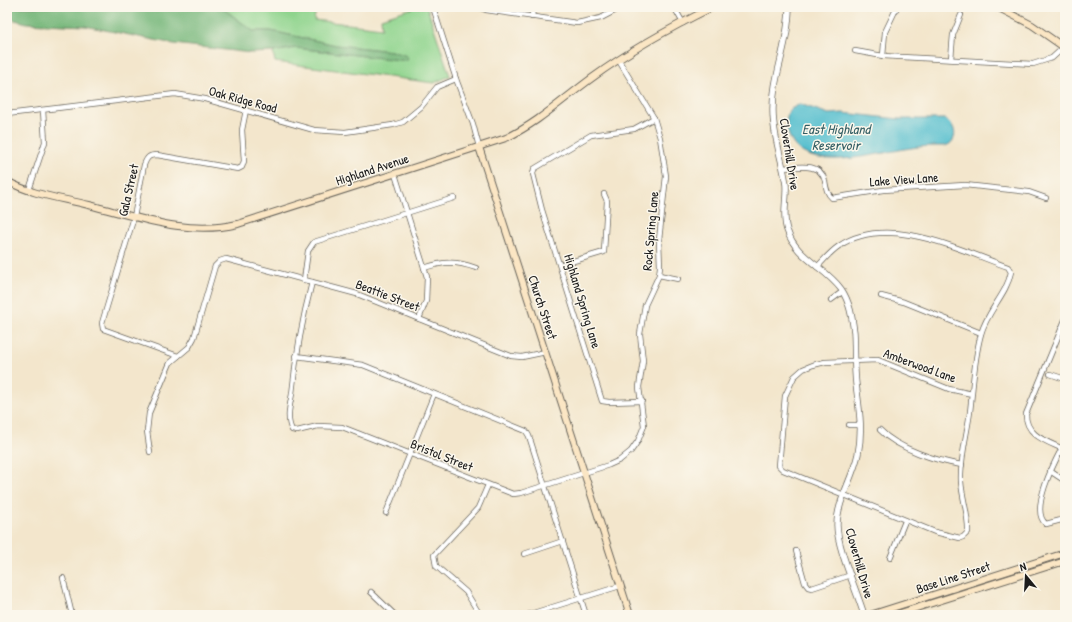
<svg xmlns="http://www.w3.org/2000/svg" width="1072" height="622" viewBox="0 0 1072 622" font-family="'Patrick Hand',sans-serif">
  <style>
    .green { fill: #8fd48d; stroke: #567854 }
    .forest { fill: #73b678; stroke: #48694a }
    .water { fill: #53bece; stroke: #386d75 }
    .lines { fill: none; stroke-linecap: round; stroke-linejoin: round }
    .minor-casing { stroke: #67635a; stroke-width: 6 }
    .tertiary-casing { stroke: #67635a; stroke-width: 7 }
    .secondary-casing { stroke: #67635a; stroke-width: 8 }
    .minor { stroke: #fff; stroke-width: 4.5 }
    .tertiary { stroke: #fff; stroke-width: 5.5 }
    .secondary { stroke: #fbe6c4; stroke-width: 6 }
    .labels { text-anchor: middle; stroke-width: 3; stroke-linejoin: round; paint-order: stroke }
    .street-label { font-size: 13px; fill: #1c1c1c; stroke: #fbf7ec }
    .water-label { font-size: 14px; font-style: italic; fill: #325d63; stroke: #fbf7ec }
  </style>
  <rect width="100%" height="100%" fill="#fbf7ec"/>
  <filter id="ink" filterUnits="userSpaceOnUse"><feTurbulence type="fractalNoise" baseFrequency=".025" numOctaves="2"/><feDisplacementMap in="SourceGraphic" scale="8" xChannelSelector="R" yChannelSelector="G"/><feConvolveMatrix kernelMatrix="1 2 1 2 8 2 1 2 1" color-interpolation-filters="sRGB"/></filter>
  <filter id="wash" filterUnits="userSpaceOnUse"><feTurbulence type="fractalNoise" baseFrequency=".012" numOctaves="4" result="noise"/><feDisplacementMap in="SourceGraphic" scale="16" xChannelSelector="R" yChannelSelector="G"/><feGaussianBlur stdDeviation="0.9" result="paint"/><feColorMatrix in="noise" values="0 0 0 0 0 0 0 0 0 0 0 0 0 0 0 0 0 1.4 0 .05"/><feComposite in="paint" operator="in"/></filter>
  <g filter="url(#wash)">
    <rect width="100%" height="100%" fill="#f3e6cc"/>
    <path class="green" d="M 221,7 L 307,7 L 316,10 L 314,20 L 382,28 L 381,18 L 416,7 L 427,7 L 450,76 L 434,83 L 275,62 L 273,52 L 296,48 L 399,60 L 408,59 L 392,51 L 336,45 L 271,31 L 253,31 Z"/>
    <path class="forest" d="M 7,7 L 128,7 L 158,9 L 167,7 L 221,7 L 253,31 L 271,31 L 336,45 L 392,51 L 407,56 L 408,60 L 399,60 L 296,48 L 273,52 L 251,53 L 174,44 L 85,26 L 27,23 L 7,18 Z"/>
    <path class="water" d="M 800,104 L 829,114 L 843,113 L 899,119 L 944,119 C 957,124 959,142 945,146 C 934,146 922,146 911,148 C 881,152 808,175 791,140 C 786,130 785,120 789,110 Z"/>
  </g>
  <g filter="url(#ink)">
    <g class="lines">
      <defs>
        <g id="minor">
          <path d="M 433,7 L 456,79 L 473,124 L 479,147"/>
          <path d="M 478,7 L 486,10 L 577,23 L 601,18 L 622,7"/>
          <path d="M 674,7 L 683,23"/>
          <path d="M 532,17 L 533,7"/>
          <path d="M 855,51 L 883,56 L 1033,64 L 1052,58 L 1064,47"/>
          <path d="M 883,56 L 885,32 L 897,7"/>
          <path d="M 951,59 L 953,35 L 961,15"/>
          <path d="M 7,114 L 175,94 L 205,99 L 314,130 L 345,132 L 393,125 L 403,122 L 421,107 L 437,87 L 456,79"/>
          <path d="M 783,168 C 798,167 821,162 825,181 C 826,188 827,194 832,198 L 883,190 L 965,185 L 1029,192 L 1046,198"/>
          <path d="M 395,174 L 427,277 L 426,301 L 419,319"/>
          <path d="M 29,190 L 45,142 L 43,110"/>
          <path d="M 560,265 L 604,252 L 607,201 L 604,194"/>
          <path d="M 817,267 C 824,260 830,252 839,246 C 887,213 960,250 1008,267 L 1011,272 C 1007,294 987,311 981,334 C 974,359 973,386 970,412 C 967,434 960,459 961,481 C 962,498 969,516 968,532 L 963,537 L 960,538 L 935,532 L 783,470 L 779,466 L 785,396 L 794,377 L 803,369 L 813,365 L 825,362 L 878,360 L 949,389 L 972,394"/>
          <path d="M 424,268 C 445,261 456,261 476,268"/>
          <path d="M 659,275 L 678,279"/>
          <path d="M 304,280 L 308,251 L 314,242 L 454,198"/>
          <path d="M 312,282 C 302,320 296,354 292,394 C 290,405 286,419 292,430 L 297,431 L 318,426 L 342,427 L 513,494 L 521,493 L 609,465 L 620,460 L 631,451 L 638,441 L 644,426 L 639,387 L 643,361 L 640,334 L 645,305 L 659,275 L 660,267 L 659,240 L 666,176 L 660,138 L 654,118 L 619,61"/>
          <path d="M 881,296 L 904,302 L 981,333"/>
          <path d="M 831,300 L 842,292"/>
          <path d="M 1065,320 L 1026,414 C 1025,436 1049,442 1065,450"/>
          <path d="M 178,356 L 103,329 L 102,323 L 134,217 L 144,165 C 147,157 149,155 157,155 L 238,169 L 242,167 L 244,161 L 242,130 L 246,110"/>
          <path d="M 296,356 L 363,365 L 526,431 L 529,436 L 586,615"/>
          <path d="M 1050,374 L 1065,379"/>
          <path d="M 642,401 L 609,402 L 602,401 L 542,210 L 533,174 L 534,169 L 539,166 L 591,135 L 634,129 L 654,118"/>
          <path d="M 849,425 L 860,425"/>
          <path d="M 880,430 C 898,449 937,461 962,465"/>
          <path d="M 1062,448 C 1054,463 1029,511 1046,524 L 1065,519"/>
          <path d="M 150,452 L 147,431 L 149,413 L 170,363 L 189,347 L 194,338 L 215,266 L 220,261 L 226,259 L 357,294 L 511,356 L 522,357 L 546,352"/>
          <path d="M 1050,471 L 1065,481"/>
          <path d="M 386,513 L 434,394"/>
          <path d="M 796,551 L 805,583 L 808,587 L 812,588 L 851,575"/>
          <path d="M 524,554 L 563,541"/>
          <path d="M 890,558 L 905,521"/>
          <path d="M 63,578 L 72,615"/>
          <path d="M 371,592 L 395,615"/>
          <path d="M 480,615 L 466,592 L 436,566 L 434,555 L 478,508 L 488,485"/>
          <path d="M 527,615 L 620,586"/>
        </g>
        <path id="tertiary" d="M 789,7 C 789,44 772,77 773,112 C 773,137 783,161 786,185 C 787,200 782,216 787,230 C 796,258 825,267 841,289 C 850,302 852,317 854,332 C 855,349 854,367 856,384 C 859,408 863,429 858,454 C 853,478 837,501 837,525 C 837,548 857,591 864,615"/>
        <g id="secondary">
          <path d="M 997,7 L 1032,25 L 1065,48"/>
          <path d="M 479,147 L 630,615"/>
          <path d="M 7,181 C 32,195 61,198 89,205 C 138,217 186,236 238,224 L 506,138 C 538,123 563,99 592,78 C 629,51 672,27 713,7"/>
          <path d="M 870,615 L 1065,553"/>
          <path d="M 894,615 L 1065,561"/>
        </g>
      </defs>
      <use href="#minor" class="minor-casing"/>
      <use href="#tertiary" class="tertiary-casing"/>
      <use href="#secondary" class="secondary-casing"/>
      <use href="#minor" class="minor"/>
      <use href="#tertiary" class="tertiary"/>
      <use href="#secondary" class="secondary"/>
    </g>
  </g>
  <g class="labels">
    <g class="street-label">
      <text transform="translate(243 99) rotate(15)" y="5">Oak Ridge Road</text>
      <text transform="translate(790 154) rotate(81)" y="5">Cloverhill Drive</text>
      <text transform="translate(372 169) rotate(-18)" y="5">Highland Avenue</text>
      <text transform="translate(904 179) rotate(-4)" y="5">Lake View Lane</text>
      <text transform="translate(128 190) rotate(-77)" y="5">Gala Street</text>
      <text transform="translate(650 231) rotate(-85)" y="5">Rock Spring Lane</text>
      <text transform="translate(388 295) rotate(21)" y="5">Beattie Street</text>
      <text transform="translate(583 301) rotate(73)" y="5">Highland Spring Lane</text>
      <text transform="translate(543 307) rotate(72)" y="5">Church Street</text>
      <text transform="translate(920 365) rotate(20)" y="5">Amberwood Lane</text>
      <text transform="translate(442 455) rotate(22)" y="5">Bristol Street</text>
      <text transform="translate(860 563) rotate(74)" y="5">Cloverhill Drive</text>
      <text transform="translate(953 577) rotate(-18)" y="5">Base Line Street</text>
    </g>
    <g class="water-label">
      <text x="836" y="134">East Highland<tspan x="836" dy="16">Reservoir</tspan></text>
    </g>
  </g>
  <rect width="1072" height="622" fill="none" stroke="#fbf7ec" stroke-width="24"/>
  <g transform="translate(1026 576) rotate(342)" stroke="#fbf7ec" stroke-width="3" paint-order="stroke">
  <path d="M0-3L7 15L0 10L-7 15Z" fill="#1c1c1c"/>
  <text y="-6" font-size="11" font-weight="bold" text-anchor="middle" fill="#1c1c1c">N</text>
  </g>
</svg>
